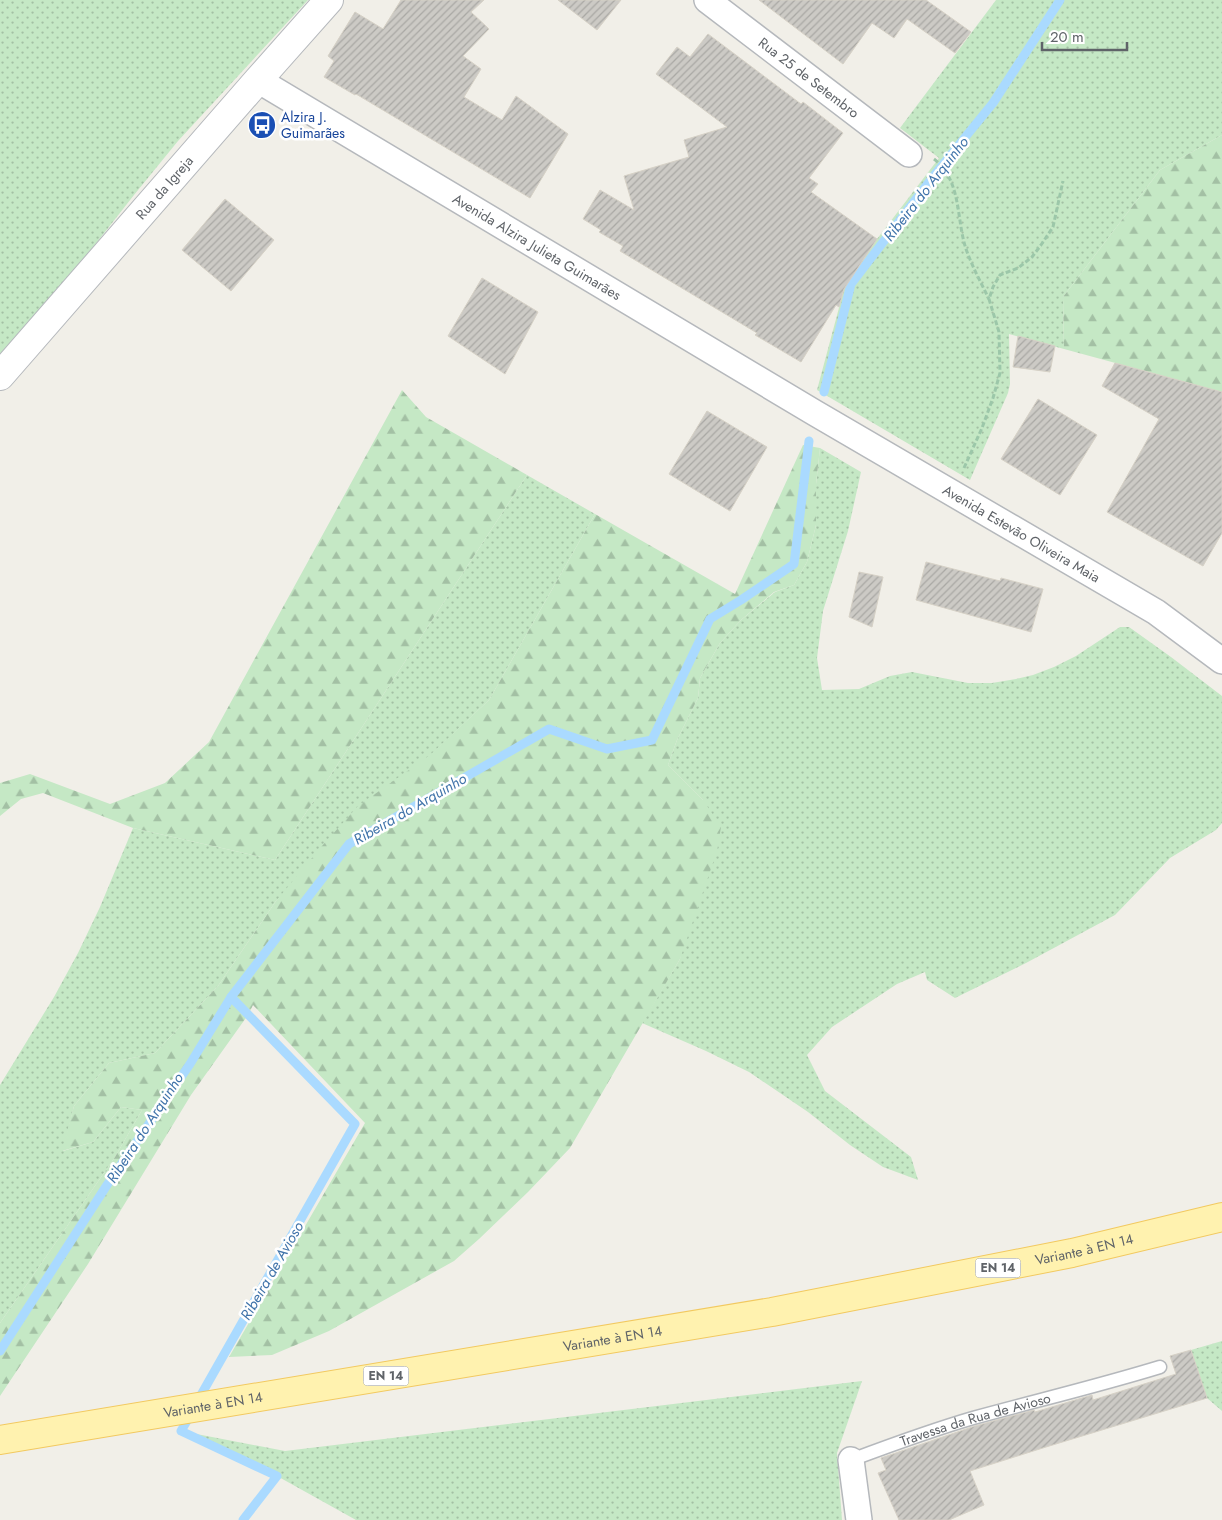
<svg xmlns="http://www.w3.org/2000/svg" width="1222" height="1520" viewBox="0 0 1222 1520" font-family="Jost,sans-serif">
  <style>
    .grass { fill: url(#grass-dots) }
    .forest { fill: url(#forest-firs) }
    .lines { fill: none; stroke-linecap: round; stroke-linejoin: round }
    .stream { stroke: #aadaff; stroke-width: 9 }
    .building { fill: url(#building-hatch); stroke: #d6d1c6 }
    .service-casing { stroke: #b5b8bc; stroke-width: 15 }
    .minor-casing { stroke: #b5b8bc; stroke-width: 28 }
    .tertiary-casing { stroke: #b5b8bc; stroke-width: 30 }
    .primary-casing { stroke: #f2c960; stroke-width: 30 }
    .path { stroke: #9cc7a9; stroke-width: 3; stroke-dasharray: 5 2.5; stroke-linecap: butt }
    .service { stroke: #fff; stroke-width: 12 }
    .minor { stroke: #fff; stroke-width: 25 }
    .tertiary { stroke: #fff; stroke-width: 28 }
    .primary { stroke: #fff2af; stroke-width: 28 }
    .labels { text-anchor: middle; stroke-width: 5; stroke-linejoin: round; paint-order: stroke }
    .shield { fill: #fff; stroke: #8f9295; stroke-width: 1 }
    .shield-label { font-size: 12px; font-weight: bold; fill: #5f6368 }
    .street-label { font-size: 14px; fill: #5f6368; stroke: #fff }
    .transit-label { font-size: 14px; fill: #164399; stroke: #fff; text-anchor: start }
    .water-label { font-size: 15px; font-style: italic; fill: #4174aa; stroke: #fff }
  </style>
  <defs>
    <pattern id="grass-dots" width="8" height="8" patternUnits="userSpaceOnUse" patternTransform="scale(1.25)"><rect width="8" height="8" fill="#c5e8c5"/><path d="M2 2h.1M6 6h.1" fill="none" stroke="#a3c0a4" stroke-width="1.8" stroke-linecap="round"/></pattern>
    <pattern id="forest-firs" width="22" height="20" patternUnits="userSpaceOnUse" patternTransform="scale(1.25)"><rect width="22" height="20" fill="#c5e8c5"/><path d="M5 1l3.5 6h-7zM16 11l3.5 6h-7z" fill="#a3c0a4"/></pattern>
    <pattern id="building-hatch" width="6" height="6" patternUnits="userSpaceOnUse" patternTransform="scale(1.25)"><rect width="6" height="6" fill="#cccac5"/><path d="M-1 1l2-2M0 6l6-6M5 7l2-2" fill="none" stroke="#a9a8a4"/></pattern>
  </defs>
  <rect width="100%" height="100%" fill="#f1efe8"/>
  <g class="grass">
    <path d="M 0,0 L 308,0 L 178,141 L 134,195 L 83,260 L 0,354 Z"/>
    <path d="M 996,0 L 1222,0 L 1222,135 L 1160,170 L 1063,297 L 1064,349 L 1009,334 L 1010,384 L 1008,393 L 970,480 L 817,390 L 844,289 L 877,239 L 939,158 L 900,128 Z"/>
    <path d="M 820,448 L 861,472 L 848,531 L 823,611 L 817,658 L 822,690 L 859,689 L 890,676 L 912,672 L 968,683 L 992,683 L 1016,679 L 1033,675 L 1054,667 L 1076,656 L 1120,627 L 1129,627 L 1171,657 L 1222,696 L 1222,823 L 1216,830 L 1170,858 L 1115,915 L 1026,963 L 955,998 L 927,980 L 925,972 L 897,984 L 832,1027 L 807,1055 L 825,1091 L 911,1157 L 918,1180 L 883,1167 L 850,1145 L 808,1112 L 749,1072 L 706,1051 L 642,1023 L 680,959 L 703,800 L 668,765 L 677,740 L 698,698 L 700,678 L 720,643 L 741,620 L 775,592 L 794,585 L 807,562 L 816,525 L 816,484 Z"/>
    <path d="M 527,475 L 595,514 L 489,700 L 276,901 L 218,986 L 155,1053 L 109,1063 L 74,1106 L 63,1151 L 93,1142 L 121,1107 L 142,1110 L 115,1157 L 0,1323 L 0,1085 L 54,997 L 78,953 L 100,907 L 133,828 L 275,860 Z"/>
    <path d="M 1222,1341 L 1222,1411 L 1207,1398 L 1191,1350 Z"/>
    <path d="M 862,1381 L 837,1453 L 842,1520 L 356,1520 L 277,1476 L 181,1431 L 285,1451 Z"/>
  </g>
  <g class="forest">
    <path d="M 1222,135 L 1222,392 L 1064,349 L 1063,297 L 1160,170 Z"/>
    <path d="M 402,390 L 426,417 L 527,475 L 275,860 L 133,828 L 43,793 L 21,799 L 0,816 L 0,783 L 30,774 L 110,804 L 165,783 L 209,742 Z"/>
    <path d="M 803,445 L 820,448 L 816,484 L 816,525 L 807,562 L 794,585 L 774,592 L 741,620 L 720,643 L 700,678 L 698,698 L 677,740 L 668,765 L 703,800 L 721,827 L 717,851 L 680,959 L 570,1148 L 528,1192 L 479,1239 L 454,1261 L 329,1331 L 272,1355 L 229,1357 L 365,1123 L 253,1005 L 248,1015 L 191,1095 L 88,1264 L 0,1396 L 0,1323 L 115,1157 L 142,1110 L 121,1107 L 93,1142 L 62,1151 L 74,1106 L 109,1063 L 155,1053 L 218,986 L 276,901 L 322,846 L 358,806 L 430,755 L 489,700 L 595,514 L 735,594 Z"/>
  </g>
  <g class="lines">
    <g class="stream">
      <path d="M 824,392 L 851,284 L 936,173 L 993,103 L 1060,0"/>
      <path d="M 0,1351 L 107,1185 L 190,1064 L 231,997 L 349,844 L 549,729 L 607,749 L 652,740 L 710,619 L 741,600 L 794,564 L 809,441"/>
      <path d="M 197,1402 L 355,1124 L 231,997"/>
      <path d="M 191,1414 L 181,1431 L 277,1476 L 243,1520"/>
    </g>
  </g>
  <g class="building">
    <path d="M 401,0 L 484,0 L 471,12 L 489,29 L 463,56 L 481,69 L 464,97 L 502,120 L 516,96 L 568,134 L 530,198 L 356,94 L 355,95 L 324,77 L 334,61 L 328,56 L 355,12 L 383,29 Z"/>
    <path d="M 558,0 L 621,0 L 597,30 Z"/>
    <path d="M 759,0 L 926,0 L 971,32 L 955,53 L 907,19 L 894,38 L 872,23 L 843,64 Z"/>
    <path d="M 708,34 L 801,104 L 803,102 L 843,133 L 809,178 L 818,184 L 811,192 L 877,239 L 844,289 L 839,307 L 836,305 L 801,362 L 755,335 L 757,333 L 620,251 L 623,246 L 599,232 L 601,230 L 583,219 L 600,190 L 634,210 L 624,176 L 689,157 L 684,140 L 727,127 L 656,74 L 677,47 L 690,57 Z"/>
    <path d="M 225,199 L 274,240 L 231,291 L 182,250 Z"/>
    <path d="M 482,278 L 538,312 L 505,374 L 448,336 Z"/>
    <path d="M 1018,336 L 1055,346 L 1050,372 L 1013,367 Z"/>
    <path d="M 1115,363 L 1222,392 L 1222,533 L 1203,566 L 1107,512 L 1159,419 L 1102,386 Z"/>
    <path d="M 1038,399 L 1097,435 L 1060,495 L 1001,459 Z"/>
    <path d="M 707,411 L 767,447 L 730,511 L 669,474 Z"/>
    <path d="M 926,562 L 1000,581 L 1001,578 L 1043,589 L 1031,632 L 916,600 Z"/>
    <path d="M 859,572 L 883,577 L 872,627 L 849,617 Z"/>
    <path d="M 1191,1350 L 1207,1398 L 1046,1447 L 970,1471 L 984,1505 L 949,1520 L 899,1520 L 878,1473 L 886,1470 L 881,1458 L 975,1426 L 1034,1410 L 1035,1412 L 1092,1395 L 1093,1400 L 1176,1374 L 1170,1356 Z"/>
  </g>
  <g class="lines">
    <defs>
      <g id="service">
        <path id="s1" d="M 851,1460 C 891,1445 932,1430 973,1418 C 1035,1401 1098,1386 1160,1367"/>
      </g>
      <g id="minor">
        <path id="s2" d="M 707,0 L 909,154"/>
        <path id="s3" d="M 258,80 L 815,413 L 1156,612 L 1222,661"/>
        <path d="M 851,1460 L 859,1520"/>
      </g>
      <g id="tertiary">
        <path id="s4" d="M 0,376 L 258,80 L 329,0"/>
      </g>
      <g id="primary">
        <path id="s5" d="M 0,1440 L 772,1312 L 1072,1253 L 1222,1217"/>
      </g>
    </defs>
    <use href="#service" class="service-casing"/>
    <use href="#minor" class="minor-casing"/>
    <use href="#tertiary" class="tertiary-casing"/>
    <use href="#primary" class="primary-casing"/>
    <g class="path">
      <path d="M 934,159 C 962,181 956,219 966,249 C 972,266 981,283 989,299"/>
      <path d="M 964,468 L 982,428 L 993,398 L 1000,373 L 999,332 L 989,299 L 993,287 L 1000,275 L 1018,268 L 1032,257 L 1041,245 L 1053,227 L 1063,181"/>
    </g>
    <use href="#service" class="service"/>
    <use href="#minor" class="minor"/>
    <use href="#tertiary" class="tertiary"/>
    <use href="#primary" class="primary"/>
  </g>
  <defs>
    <symbol id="bus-disc" viewBox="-11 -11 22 22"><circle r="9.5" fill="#1a4fb4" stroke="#fff"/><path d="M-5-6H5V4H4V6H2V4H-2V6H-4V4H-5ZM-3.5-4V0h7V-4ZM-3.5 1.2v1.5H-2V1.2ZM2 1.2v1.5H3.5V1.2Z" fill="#fff"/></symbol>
  </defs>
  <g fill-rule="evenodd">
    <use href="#bus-disc" x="246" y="109" width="32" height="32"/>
  </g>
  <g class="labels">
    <g class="shield">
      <rect x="975.5" y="1258.5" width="45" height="19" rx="4"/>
      <rect x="363.5" y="1366.5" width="45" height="19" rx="4"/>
    </g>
    <g class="shield-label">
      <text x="998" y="1272">EN 14</text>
      <text x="386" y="1380">EN 14</text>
    </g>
    <g class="street-label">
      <text dy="5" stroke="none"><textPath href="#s2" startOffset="128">Rua 25 de Setembro</textPath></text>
      <text dy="5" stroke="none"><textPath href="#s4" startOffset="250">Rua da Igreja</textPath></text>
      <text dy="5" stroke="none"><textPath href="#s3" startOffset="325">Avenida Alzira Julieta Guimarães</textPath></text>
      <text dy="5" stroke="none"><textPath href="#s3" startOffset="888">Avenida Estevão Oliveira Maia</textPath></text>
      <text dy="5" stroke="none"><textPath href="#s5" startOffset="1101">Variante à EN 14</textPath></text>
      <text dy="5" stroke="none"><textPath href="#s5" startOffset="621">Variante à EN 14</textPath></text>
      <text dy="5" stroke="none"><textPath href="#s5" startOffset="216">Variante à EN 14</textPath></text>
      <text dy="5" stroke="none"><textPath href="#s1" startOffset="131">Travessa da Rua de Avioso</textPath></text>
    </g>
    <g class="transit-label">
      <text x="281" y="122">Alzira J.<tspan x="281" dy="16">Guimarães</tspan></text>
    </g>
    <g class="water-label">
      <text transform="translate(926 189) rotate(-52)" y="5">Ribeira do Arquinho</text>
      <text transform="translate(410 809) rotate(-30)" y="5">Ribeira do Arquinho</text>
      <text transform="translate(145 1128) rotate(-57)" y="5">Ribeira do Arquinho</text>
      <text transform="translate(272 1271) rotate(-60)" y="5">Ribeira de Avioso</text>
    </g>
  </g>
  <path d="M1042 42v8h85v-8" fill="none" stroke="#5f6368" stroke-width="2.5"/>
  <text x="1050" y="42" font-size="15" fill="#5f6368" stroke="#ffffff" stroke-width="4" paint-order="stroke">20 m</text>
</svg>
